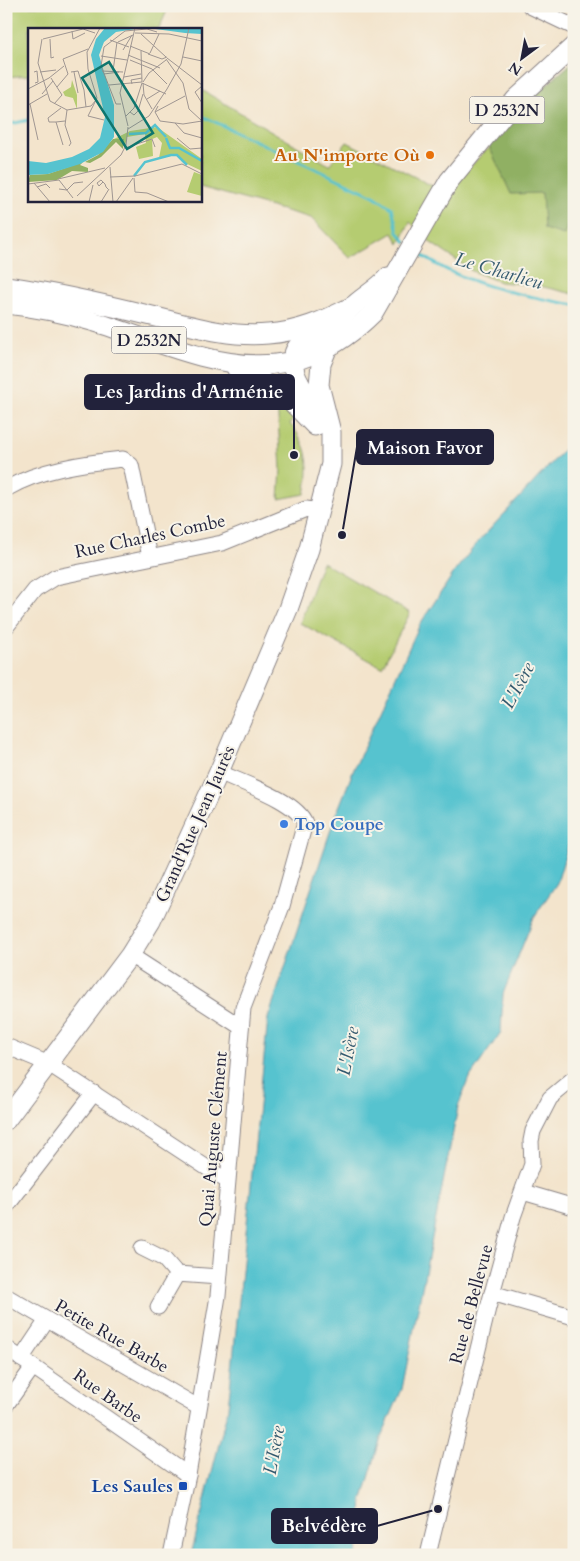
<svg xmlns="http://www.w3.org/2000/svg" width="580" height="1561" viewBox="0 0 580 1561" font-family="Cardo,serif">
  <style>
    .green { fill: #b5cc71; stroke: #6c7756 }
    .forest { fill: #90b063; stroke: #59694f }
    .water { fill: #56c3cf; stroke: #3c7285 }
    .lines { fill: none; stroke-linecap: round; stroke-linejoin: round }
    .stream { stroke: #56c3cf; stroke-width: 3 }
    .minor-casing { stroke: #8a8384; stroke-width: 17 }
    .major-casing { stroke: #8a8384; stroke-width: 21 }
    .minor { stroke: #fff; stroke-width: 15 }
    .major { stroke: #fff; stroke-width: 19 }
    .food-dot { fill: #e8710a; stroke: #f7f3e8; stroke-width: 2 }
    .shop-dot { fill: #3f7fe0; stroke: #f7f3e8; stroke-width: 2 }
    .transit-dot { fill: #1a4fb4; stroke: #f7f3e8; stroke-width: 2 }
    .labels { text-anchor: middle; stroke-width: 4; stroke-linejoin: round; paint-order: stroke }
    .shield { fill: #f7f3e8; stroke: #62616f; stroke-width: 1 }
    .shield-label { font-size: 16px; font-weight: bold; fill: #22223b }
    .food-label { font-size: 18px; font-weight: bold; fill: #c56008; stroke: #f7f3e8; text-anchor: end }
    .street-label { font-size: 18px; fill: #22223b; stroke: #f7f3e8 }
    .shop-label { font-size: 18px; font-weight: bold; fill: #366cbe; stroke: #f7f3e8; text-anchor: start }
    .transit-label { font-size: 18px; font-weight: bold; fill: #164399; stroke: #f7f3e8; text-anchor: end }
    .water-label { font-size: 19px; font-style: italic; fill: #345a6f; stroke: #f7f3e8 }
    .inset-river { fill: none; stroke: #56c3cf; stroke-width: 2.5 }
    .inset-road { fill: none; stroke: #9f9692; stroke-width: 1 }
    .view { fill: #0f766e; fill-opacity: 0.15; stroke: #0f766e; stroke-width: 2.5 }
    .inset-edge { fill: none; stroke: #22223b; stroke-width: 2.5 }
    .leader { fill: none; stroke: #22223b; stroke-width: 2 }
    .callout-dot { fill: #22223b; stroke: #f7f3e8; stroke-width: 2 }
    .callout { fill: #22223b; stroke: #22223b; stroke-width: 2 }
    .callout-label { font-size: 19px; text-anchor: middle; font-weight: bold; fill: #fff }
  </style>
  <rect width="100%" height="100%" fill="#f7f3e8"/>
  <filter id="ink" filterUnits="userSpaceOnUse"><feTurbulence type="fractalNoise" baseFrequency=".02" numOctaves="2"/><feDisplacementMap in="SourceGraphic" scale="10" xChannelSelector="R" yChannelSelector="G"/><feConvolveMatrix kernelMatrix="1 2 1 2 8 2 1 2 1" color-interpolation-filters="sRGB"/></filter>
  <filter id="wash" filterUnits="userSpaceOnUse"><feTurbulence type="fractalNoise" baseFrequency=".0096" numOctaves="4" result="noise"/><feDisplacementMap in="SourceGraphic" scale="20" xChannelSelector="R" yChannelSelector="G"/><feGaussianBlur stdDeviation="1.12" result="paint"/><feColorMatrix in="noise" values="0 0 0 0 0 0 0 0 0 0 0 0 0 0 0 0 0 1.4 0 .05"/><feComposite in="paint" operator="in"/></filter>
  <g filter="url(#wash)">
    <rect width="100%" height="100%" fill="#f3e4cc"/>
    <g class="green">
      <path d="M 6,6 L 169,6 L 159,29 L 29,29 L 29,75 L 6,77 Z"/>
      <path d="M 574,85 L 574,294 L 535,285 L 500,282 L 472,271 L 431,243 L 410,222 L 399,244 L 393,233 L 350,258 L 311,218 L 200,187 L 200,89 L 329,165 L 347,142 L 446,193 L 483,153 Z"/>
      <path d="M 277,400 L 296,414 L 290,424 C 309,446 311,466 305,494 L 279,499 L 281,469 Z"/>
      <path d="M 322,562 L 410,613 L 382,667 L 300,623 Z"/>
    </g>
    <path class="forest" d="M 574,61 L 574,210 L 564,235 L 544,229 L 542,193 L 511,194 L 488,144 L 523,105 Z"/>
    <path class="water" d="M 574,439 L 574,789 L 572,833 L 557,883 L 534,917 L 503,994 L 501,1032 L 468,1080 L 458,1107 L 402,1389 L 380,1440 L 362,1502 L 357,1555 L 191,1555 L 228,1408 L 268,1018 L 334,820 L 354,769 L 420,624 L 455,571 L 477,543 Z"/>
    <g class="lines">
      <g class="stream">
        <path d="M 200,115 L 374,196 L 392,208 L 398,232 L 406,242"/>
        <path d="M 6,125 L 29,120"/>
        <path d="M 416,251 C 461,285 521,295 574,305"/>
      </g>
    </g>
  </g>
  <g filter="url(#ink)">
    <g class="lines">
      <defs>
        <g id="minor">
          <path d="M 530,6 L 574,27"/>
          <path d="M 6,489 C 40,469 84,463 123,459 L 131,465 L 150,557"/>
          <path d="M 6,627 L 35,590 L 56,577 L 222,543 L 306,509 L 319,511"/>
          <path d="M 130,955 L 241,1027"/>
          <path d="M 6,1046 L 49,1064 L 227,1181"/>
          <path d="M 523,1192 L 574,1207"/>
          <path d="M 6,1207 L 94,1093"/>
          <path d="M 142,1248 L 164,1259 L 177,1274"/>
          <path d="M 492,1293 L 574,1317"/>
          <path d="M 6,1296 L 198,1407"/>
          <path d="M 158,1307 L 177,1274 L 219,1277"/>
          <path d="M 6,1348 L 188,1475"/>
          <path d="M 21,1359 L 47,1320"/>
          <path d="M 6,1405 L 33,1367"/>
          <path d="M 171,1555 L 188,1475 L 218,1296 L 243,1008 L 282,906 L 305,823 C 296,800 241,783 219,772"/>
          <path d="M 428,1555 L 488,1308 L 513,1217 L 532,1164 L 531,1141 L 533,1131 L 550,1098 L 574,1078"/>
        </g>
        <g id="major">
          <path d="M 6,286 C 55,293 103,304 152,316 C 189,325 229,338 268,334 C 298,332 324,321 351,307"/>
          <path d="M 6,304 C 36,307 66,313 95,322 C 199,354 281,404 373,313 L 449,181 L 516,99 L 574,46"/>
          <path d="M 236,368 L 282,392 L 315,426"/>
          <path d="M 317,425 C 316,419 315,412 312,406 C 308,394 296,382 294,369 C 287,336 321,337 337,323 C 342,319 345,313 350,309 C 361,297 377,290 388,277"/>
          <path d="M 6,1120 L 130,955 L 151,921 L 219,772 L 288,609 L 309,549 L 331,464 L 331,432 L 319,385 L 321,364 L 327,349"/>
        </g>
      </defs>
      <use href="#minor" class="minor-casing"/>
      <use href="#major" class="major-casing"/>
      <use href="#minor" class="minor"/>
      <use href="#major" class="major"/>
    </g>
  </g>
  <circle class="food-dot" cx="430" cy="155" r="5"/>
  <circle class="shop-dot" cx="284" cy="824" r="5"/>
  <rect class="transit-dot" x="178" y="1481" width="10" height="10" rx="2.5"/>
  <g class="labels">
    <g class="shield">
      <rect x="469.5" y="96.5" width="75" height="27" rx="4"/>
      <rect x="111.5" y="326.5" width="75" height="27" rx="4"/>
    </g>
    <g class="shield-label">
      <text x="507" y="116">D 2532N</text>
      <text x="149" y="346">D 2532N</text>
    </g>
    <g class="food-label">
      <text x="420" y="161">Au N'importe Où</text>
    </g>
    <g class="street-label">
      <text transform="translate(150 536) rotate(-12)" y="6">Rue Charles Combe</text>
      <text transform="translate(195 824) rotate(-66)" y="6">Grand'Rue Jean Jaurès</text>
      <text transform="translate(213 1139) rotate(-85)" y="6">Quai Auguste Clément</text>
      <text transform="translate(471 1304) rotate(-75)" y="6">Rue de Bellevue</text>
      <text transform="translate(112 1336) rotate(30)" y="6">Petite Rue Barbe</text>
      <text transform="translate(108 1396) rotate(35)" y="6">Rue Barbe</text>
    </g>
    <g class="shop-label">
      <text x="294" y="830">Top Coupe</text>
    </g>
    <g class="transit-label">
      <text x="173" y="1492">Les Saules</text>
    </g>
    <g class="water-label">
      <text transform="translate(499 270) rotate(16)" y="7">Le Charlieu</text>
      <text transform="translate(517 685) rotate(-62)" y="7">L'Isère</text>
      <text transform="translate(347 1051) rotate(-79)" y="7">L'Isère</text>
      <text transform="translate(273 1450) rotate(-80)" y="7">L'Isère</text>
    </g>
  </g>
  <g transform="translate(28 28)">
    <rect width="174" height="174" fill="#f3e4cc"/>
    <path d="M 44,52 L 49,67 L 49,81 L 45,70 L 37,68 L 35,64 L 43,59 ZM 129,99 L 174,131 L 174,143 L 157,135 L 149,127 L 131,130 L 134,115 L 129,109 L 122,112 L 124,112 L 125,128 L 111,131 L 108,119 L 118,115 L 117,106 L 99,109 L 97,118 L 84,112 L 102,103 ZM 166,144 L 174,147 L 174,168 L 159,164 Z" fill="#b5cc71"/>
    <path d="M 85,111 L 96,111 L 95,121 L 88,114 L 73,129 L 62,135 L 57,134 L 70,127 ZM 55,134 L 52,137 L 60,140 L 60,144 L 44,143 L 29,152 L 0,154 L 2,147 L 20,146 Z" fill="#90b063"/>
    <path d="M 77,0 L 114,0 L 88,4 L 76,14 L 71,27 L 86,77 L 86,109 L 75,124 L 52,136 L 20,146 L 0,147 L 0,133 L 18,135 L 44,129 L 61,121 L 72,110 L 77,89 L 63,27 L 68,11 ZM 120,0 L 174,0 L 174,6 L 157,5 Z" fill="#56c3cf"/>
    <path class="inset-river" d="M 101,106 L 118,105 L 127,97 L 138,109M 138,110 L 142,120 L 151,120 L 174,133M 106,148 L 117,134 L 143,127 L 149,127 L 159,137"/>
    <path class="inset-road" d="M 44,3 L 45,11 L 57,5M 107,5 L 141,6 L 174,13M 113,6 L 138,29M 14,11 L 10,35 L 22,73 L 39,82 L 63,78 L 68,72M 15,11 L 55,1 L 67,5M 22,11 L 23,30 L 26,29M 82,12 L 101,19M 90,14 L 105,7M 102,18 L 122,26M 95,22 L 104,7M 113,23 L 114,54M 122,25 L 131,6M 120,26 L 134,31 L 139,29M 100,27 L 132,40M 73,28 L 99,32M 155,29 L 174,33M 139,30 L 174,57M 138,31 L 155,55 L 161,81 L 174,93M 102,32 L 124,41 L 139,56M 74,43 L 95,44M 85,43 L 89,14M 6,44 L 9,43 L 10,54 L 7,55M 12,44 L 28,42M 43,44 L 50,43 L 56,62M 46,44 L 50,65M 76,46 L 91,44M 96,49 L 113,46M 23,50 L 34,67 L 26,76M 115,54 L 121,45 L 138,32M 114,55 L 138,66M 115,55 L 116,67 L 124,81M 104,56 L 103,52 L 114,50M 81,57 L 114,54M 174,58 L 167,64 L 174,75M 29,59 L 40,46 L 35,31 L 60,21M 0,61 L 21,50 L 36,38M 56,62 L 58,79M 14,66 L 25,53M 119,71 L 132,63M 2,76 L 10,112M 93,76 L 88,76 L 73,38 L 76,19 L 97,3 L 119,1 L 129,4M 0,77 L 19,66M 130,78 L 127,84 L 132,93 L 155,96 L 174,93M 39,82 L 37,97 L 43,115 L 41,118M 102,84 L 106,87 L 110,83 L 115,66M 127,84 L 157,68M 60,88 L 69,70 L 60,41 L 59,24 L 72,0M 60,88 L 76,92M 98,88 L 106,80 L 114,55M 28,94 L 21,94 L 20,90 L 33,80M 147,95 L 156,105 L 174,110M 100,98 L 92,65 L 107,0M 100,101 L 121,88 L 139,61 L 153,36 L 161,0M 149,110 L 162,121 L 174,120M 35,117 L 28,94 L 37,93M 97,120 L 124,111 L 127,119M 82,139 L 85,174M 107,148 L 154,136 L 174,146M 82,149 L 107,148M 106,150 L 107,164 L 119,165 L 141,174M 30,151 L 77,140M 75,154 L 71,158 L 69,155 L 73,152 L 77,156 L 78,159 L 80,161M 6,155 L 22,174M 0,156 L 31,152 L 45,170M 9,159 L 18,156 L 22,160M 31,161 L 39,162 L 46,155 L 55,154M 49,168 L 93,127 L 98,117 L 100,99M 61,174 L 65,157M 73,174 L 81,161M 88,174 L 105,150"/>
    <path class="view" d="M 81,34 L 125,105 L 99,121 L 54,50 Z"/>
    <rect width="174" height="174" class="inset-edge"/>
  </g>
  <path class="leader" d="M294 455L294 392M342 535L357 447M438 1509L377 1526"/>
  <g class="callout-dot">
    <circle cx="294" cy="455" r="5"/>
    <circle cx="342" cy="535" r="5"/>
    <circle cx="438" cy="1509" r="5"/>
  </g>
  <g class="callout">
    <rect x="85" y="375" width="209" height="34" rx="5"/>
    <rect x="357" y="430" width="136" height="34" rx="5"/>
    <rect x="272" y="1509" width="105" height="34" rx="5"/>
  </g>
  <g class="callout-label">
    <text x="189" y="398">Les Jardins d'Arménie</text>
    <text x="425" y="454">Maison Favor</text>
    <text x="324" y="1532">Belvédère</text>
  </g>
  <rect width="580" height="1561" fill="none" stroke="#f7f3e8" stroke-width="25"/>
  <g transform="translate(522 58) rotate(212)" stroke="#f7f3e8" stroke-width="4" paint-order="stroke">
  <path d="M0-4L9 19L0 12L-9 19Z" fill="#22223b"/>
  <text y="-8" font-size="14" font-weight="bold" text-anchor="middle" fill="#22223b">N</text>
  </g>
</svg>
